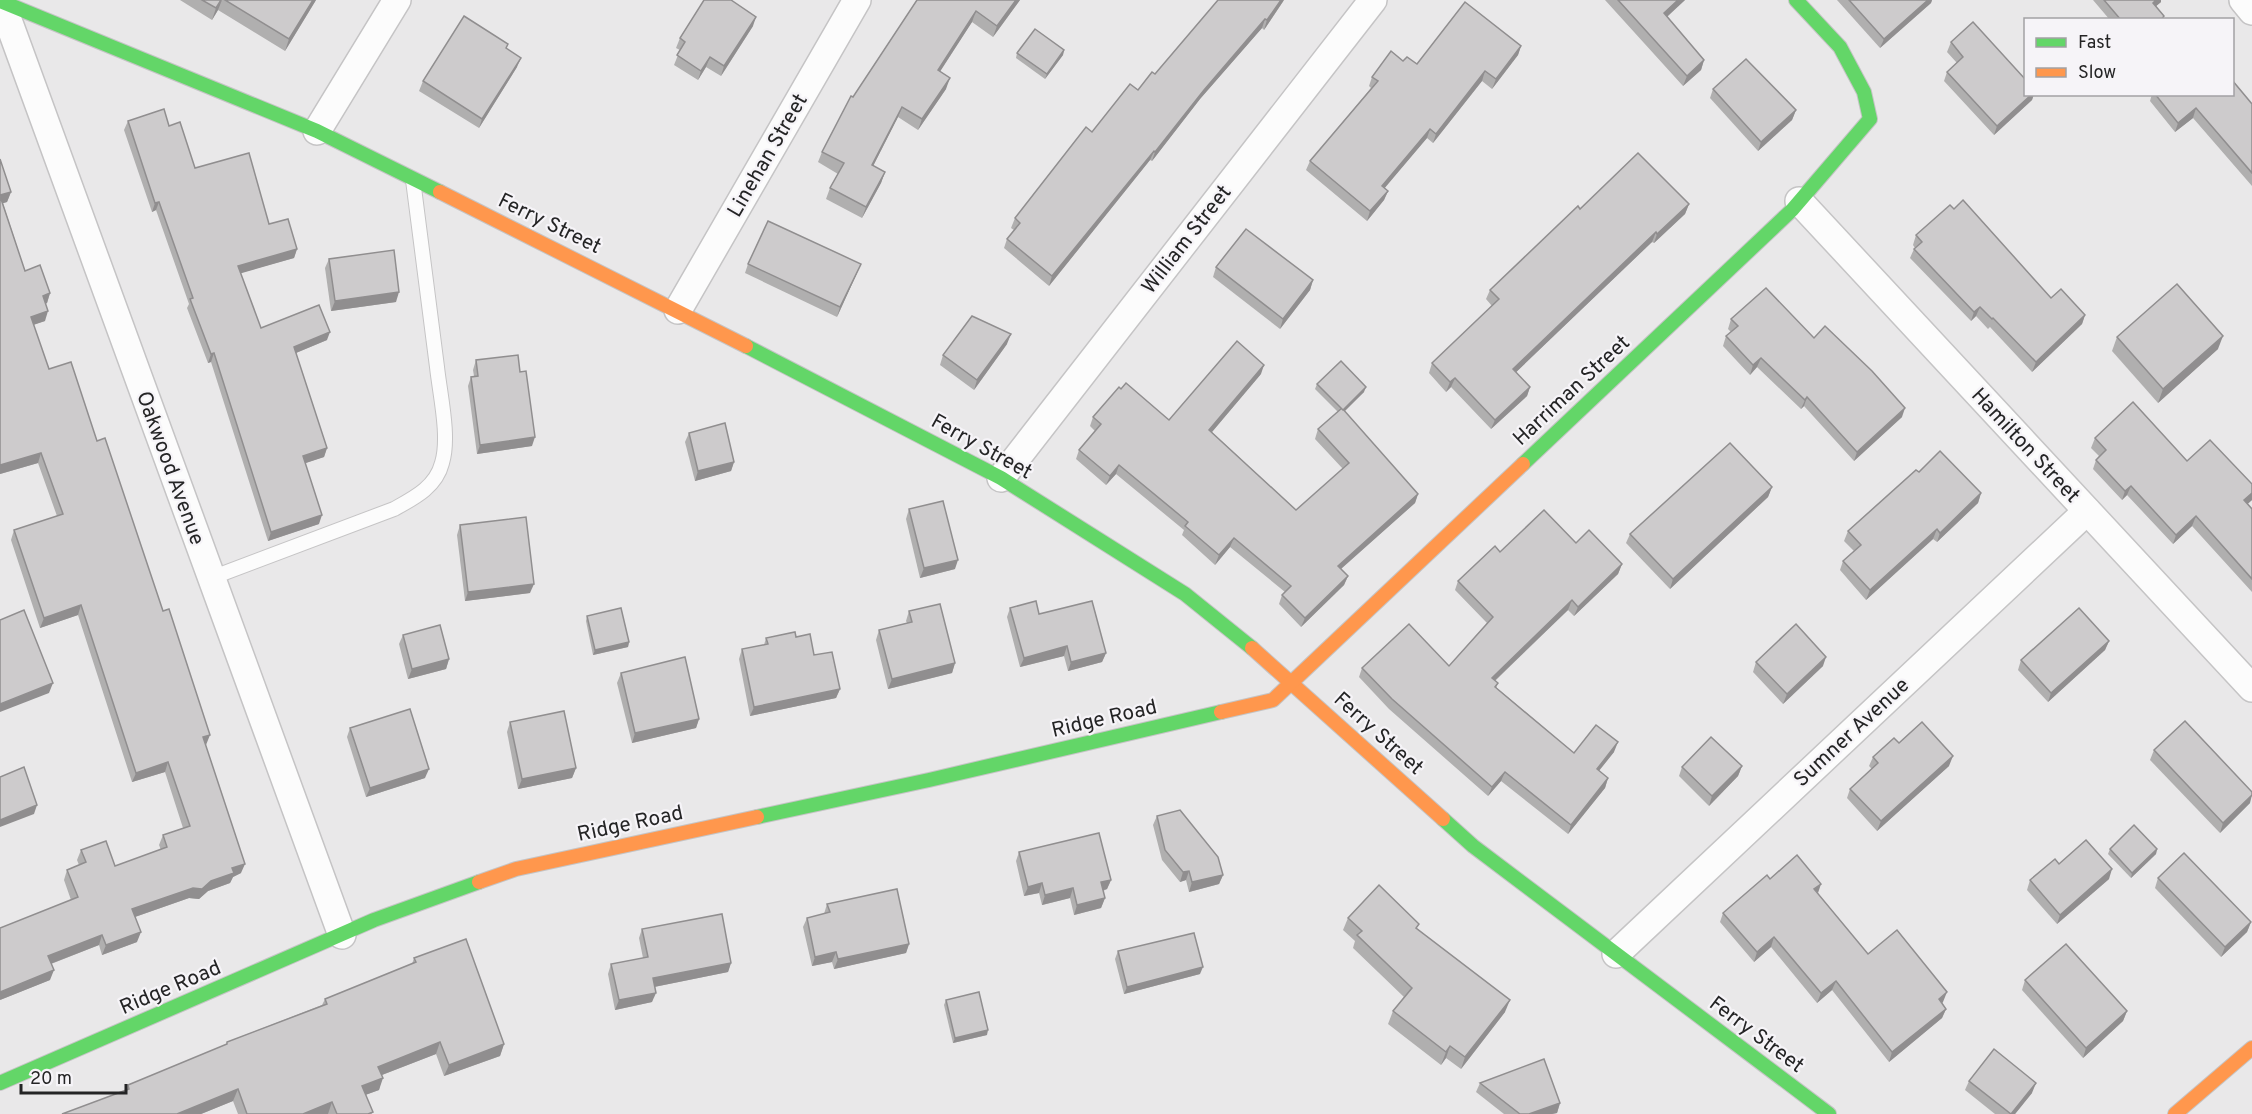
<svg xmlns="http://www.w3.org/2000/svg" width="2252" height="1114" viewBox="0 0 2252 1114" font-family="Overpass,sans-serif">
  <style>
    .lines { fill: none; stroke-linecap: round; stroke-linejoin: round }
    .lane-casing { stroke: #c5c4c5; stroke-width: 16 }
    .street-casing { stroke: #c5c4c5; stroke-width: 30 }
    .fast-casing { stroke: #c5c4c5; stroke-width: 16 }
    .slow-casing { stroke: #c5c4c5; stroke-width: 16 }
    .lane { stroke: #fcfcfc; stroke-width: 14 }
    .street { stroke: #fcfcfc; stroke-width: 27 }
    .fast { stroke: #63d668; stroke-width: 14 }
    .slow { stroke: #ff974d; stroke-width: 14 }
    .wall { fill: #b0afaf }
    .shaded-wall { fill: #908e8f }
    .building { fill: #cdcbcc; stroke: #908e8f; stroke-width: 1.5 }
    .labels { text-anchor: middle; stroke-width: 4.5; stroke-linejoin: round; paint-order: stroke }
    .street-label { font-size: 21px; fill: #242425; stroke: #f6f4f8 }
  </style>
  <rect width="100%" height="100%" fill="#e9e8e9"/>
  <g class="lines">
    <defs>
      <path id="lane" d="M 211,578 L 394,509 C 414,498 436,487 442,463 C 450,437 440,395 437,367 C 429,305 421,242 413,180"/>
      <g id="street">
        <path d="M 2243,0 L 2252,11"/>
        <path d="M 1,1 L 342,935"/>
        <path d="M 317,131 L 397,0"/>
        <path d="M 1799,201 L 2252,688"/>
        <path d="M 678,310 L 857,0"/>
        <path d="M 1001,478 L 1373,0"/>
        <path d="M 1616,954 L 2087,511"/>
      </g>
      <g id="fast">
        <path d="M 0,1 L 317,131 L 440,192"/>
        <path d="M 746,346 L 1001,478 L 1185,594 L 1252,648"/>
        <path d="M 1523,464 L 1792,210 L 1870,119 L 1864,92 L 1840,47 L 1796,0"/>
        <path d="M 757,817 L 929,780 L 1221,712"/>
        <path d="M 1443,819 L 1473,846 L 1829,1114"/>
        <path d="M 0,1083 L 374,920 L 479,882"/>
      </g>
      <g id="slow">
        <path d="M 440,192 L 746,346"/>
        <path d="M 1252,648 L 1443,819"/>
        <path d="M 1221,712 L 1273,700 L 1523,464"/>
        <path d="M 479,882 L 516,869 L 757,817"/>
        <path d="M 2175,1114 L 2252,1048"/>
      </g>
    </defs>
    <use href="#lane" class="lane-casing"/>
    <use href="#street" class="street-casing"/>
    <use href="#fast" class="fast-casing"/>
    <use href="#slow" class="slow-casing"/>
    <use href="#lane" class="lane"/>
    <use href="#street" class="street"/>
    <use href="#fast" class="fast"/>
    <use href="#slow" class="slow"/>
  </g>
  <g class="wall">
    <path d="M 180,0 L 316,0 L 285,51 L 218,10 L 212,20 Z"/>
    <path d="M 917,0 L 1020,0 L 993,37 L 972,22 L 940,71 L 946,89 L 918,130 L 898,117 L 873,166 L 885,172 L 881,183 L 862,218 L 826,199 L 830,188 L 838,174 L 818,162 L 822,152 L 853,97 Z"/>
    <path d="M 1284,0 L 1264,30 L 1262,28 L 1200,99 L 1152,161 L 1150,160 L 1049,286 L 1004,248 L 1007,239 L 1014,230 L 1011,228 L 1015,218 L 1092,132 L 1138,90 L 1155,74 Z"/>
    <path d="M 1605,0 L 1685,0 L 1667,17 L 1704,60 L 1701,70 L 1683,86 Z"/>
    <path d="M 1837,0 L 1932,0 L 1931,3 L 1880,48 Z"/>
    <path d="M 2093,0 L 2161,0 L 2161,2 L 2156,6 L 2163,20 L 2110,20 Z"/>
    <path d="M 753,26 L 721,76 L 706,67 L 698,80 L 674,65 L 680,50 L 676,48 L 680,38 Z"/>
    <path d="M 1951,42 L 2025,94 L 2034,94 L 2032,100 L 1994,135 L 1944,81 L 1947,72 L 1957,63 L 1947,52 Z"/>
    <path d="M 508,44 L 506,49 L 517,67 L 479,128 L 419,91 L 423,81 Z"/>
    <path d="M 1521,46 L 1518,55 L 1492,89 L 1482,81 L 1433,143 L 1427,138 L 1384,188 L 1388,191 L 1384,200 L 1367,221 L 1306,170 L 1310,161 L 1371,88 L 1369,86 L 1372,77 L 1403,61 L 1417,64 Z"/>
    <path d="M 1064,50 L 1063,55 L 1045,79 L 1016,58 L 1017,53 Z"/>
    <path d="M 2233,81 L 2252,104 L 2252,186 L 2193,118 L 2175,132 L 2150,101 L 2152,94 L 2232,94 Z"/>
    <path d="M 1713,89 L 1796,110 L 1792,120 L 1758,151 L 1710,98 Z"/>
    <path d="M 128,121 L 169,126 L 195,168 L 269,224 L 297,249 L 294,258 L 240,273 L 261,328 L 327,340 L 296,353 L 327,448 L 324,457 L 305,463 L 319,524 L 268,541 L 211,362 L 208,363 L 187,308 L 189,304 L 156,210 L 152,212 L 124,130 Z"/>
    <path d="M 0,159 L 11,192 L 7,202 L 3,203 L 25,271 L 50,293 L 47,303 L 45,304 L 45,321 L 33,325 L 49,369 L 97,441 L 206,745 L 205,745 L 241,873 L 233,877 L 230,883 L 208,891 L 199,899 L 189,898 L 135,917 L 137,942 L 102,955 L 99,945 L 51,964 L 50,980 L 0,1000 L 71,900 L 64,880 L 67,870 L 79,865 L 77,860 L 81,850 L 115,866 L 161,850 L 159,845 L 163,835 L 183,828 L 165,772 L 132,782 L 78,615 L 40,628 L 11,540 L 14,530 L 57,516 L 38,463 L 0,474 Z"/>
    <path d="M 1689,204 L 1685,214 L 1654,243 L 1652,242 L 1516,372 L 1530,387 L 1527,396 L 1491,429 L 1451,387 L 1446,392 L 1429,373 L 1432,363 L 1492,306 L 1486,299 L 1490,290 L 1580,209 Z"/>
    <path d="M 1916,235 L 2051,298 L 2085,315 L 2082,324 L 2032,372 L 1990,327 L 1988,329 L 1976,316 L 1971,321 L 1910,258 L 1914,249 L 1915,248 L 1913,245 Z"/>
    <path d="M 329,259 L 396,302 L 331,311 L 325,268 Z"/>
    <path d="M 748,264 L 857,273 L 837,317 L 745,273 Z"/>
    <path d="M 1216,267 L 1313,280 L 1310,290 L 1280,329 L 1213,277 Z"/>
    <path d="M 1731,319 L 1814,338 L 1902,417 L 1854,461 L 1804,406 L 1801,409 L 1757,367 L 1750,375 L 1723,346 L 1726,336 L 1731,332 L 1728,329 Z"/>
    <path d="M 2117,337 L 2218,349 L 2158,403 L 2112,351 Z"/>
    <path d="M 1007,344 L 974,390 L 940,365 L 943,355 Z"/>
    <path d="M 476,360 L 532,446 L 477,454 L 468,386 L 471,377 L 474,376 L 473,370 Z"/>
    <path d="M 1261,374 L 1212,432 L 1296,510 L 1343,469 L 1315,439 L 1318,429 L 1338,412 L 1315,389 L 1317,384 L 1364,392 L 1344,411 L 1418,494 L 1415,503 L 1341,569 L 1348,576 L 1344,585 L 1301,627 L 1279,604 L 1282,595 L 1285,592 L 1230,547 L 1215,565 L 1182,535 L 1184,530 L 1116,474 L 1106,485 L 1076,459 L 1079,450 L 1095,431 L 1090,426 L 1093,417 L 1169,420 Z"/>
    <path d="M 689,433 L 734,462 L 731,471 L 695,481 L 685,442 Z"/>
    <path d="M 2095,438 L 2187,461 L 2252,484 L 2252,500 L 2247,504 L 2252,509 L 2252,592 L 2192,526 L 2173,544 L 2127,495 L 2122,500 L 2093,469 L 2096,460 L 2099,456 L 2091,448 Z"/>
    <path d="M 1919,472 L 1981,493 L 1978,503 L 1937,542 L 1933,539 L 1866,600 L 1840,570 L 1843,561 L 1854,551 L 1844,541 L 1848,531 Z"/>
    <path d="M 1772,487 L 1768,497 L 1670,589 L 1626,543 L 1630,534 Z"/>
    <path d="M 909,509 L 955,569 L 920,578 L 906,519 Z"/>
    <path d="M 460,525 L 530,593 L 465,601 L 457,535 Z"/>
    <path d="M 1576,543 L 1622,564 L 1618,574 L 1574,616 L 1568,610 L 1495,681 L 1497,688 L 1574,753 L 1614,752 L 1599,771 L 1608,778 L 1605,788 L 1568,834 L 1501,781 L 1488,796 L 1389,709 L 1359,677 L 1362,668 L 1449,666 L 1487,623 L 1455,590 L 1458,581 L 1500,552 Z"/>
    <path d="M 1010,608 L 1039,614 L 1106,653 L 1102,662 L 1068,671 L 1064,656 L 1020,667 L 1007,617 Z"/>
    <path d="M 909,611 L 955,663 L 952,673 L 888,689 L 876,640 L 879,630 L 907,623 L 906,621 Z"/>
    <path d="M 587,616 L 629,642 L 628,647 L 593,655 L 586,621 Z"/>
    <path d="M 403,635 L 449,659 L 446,669 L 408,679 L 399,644 Z"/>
    <path d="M 796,637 L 814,655 L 840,689 L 836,698 L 750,716 L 739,659 L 742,649 L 764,645 L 766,638 Z"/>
    <path d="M 2109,641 L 2105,650 L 2048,702 L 2018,670 L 2021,660 Z"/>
    <path d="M 1756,662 L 1823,666 L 1783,704 L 1753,672 Z"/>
    <path d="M 621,673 L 699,719 L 696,728 L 632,743 L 617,683 Z"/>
    <path d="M 510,722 L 576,768 L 572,778 L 518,789 L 507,732 Z"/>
    <path d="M 350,728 L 425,778 L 366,797 L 347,737 Z"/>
    <path d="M 2154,750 L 2250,803 L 2220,833 L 2150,760 Z"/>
    <path d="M 1873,757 L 1949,766 L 1877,831 L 1847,798 L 1850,789 L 1872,769 L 1869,766 Z"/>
    <path d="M 1742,766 L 1738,776 L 1709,806 L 1679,776 L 1682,767 Z"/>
    <path d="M 1157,816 L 1223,875 L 1219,884 L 1189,892 L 1186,880 L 1180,882 L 1162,860 L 1153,825 Z"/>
    <path d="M 2110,849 L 2157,849 L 2156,854 L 2131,878 L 2108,854 Z"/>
    <path d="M 1019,852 L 1111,880 L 1107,889 L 1103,891 L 1105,898 L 1101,908 L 1074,915 L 1070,898 L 1042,905 L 1039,893 L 1024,896 L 1016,861 Z"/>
    <path d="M 2059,864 L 2109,879 L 2057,924 L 2027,890 L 2030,880 Z"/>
    <path d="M 2158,878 L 2251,922 L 2247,932 L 2221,957 L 2155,888 Z"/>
    <path d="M 1770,879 L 1817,893 L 1868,954 L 1943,1002 L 1942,1003 L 1946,1009 L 1942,1018 L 1889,1062 L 1832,990 L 1817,1003 L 1771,947 L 1754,962 L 1720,922 L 1723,913 Z"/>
    <path d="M 827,904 L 909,944 L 906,953 L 834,969 L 832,962 L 812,966 L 803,927 L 807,918 L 824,914 Z"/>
    <path d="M 1348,918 L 1418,929 L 1505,1012 L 1461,1069 L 1446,1058 L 1441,1065 L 1388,1024 L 1393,1011 L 1404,997 L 1353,948 L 1355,941 L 1343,930 Z"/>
    <path d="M 642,929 L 731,963 L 728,972 L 654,987 L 652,1002 L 615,1010 L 608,974 L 611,964 L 643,958 L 639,938 Z"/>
    <path d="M 1118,951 L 1200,974 L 1124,994 L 1115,959 Z"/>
    <path d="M 414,958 L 504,1044 L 500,1056 L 444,1076 L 436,1054 L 382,1075 L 379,1090 L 365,1095 L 372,1114 L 238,1114 L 233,1101 L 201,1114 L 62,1114 L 126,1090 L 128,1085 L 226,1045 L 227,1042 L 322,1005 L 325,999 L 412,964 Z"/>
    <path d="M 2025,980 L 2127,1011 L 2123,1021 L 2083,1058 L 2022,990 Z"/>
    <path d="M 946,1000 L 987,1035 L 953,1043 L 944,1005 Z"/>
    <path d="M 1969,1081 L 2032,1093 L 2015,1114 L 1995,1114 L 1965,1090 Z"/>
    <path d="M 1480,1083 L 1560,1103 L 1557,1113 L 1552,1114 L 1504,1114 L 1476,1092 Z"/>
  </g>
  <g class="shaded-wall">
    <path d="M 222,0 L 218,10 L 212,20 L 216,8 Z"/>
    <path d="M 313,0 L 316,0 L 285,51 L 289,39 Z"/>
    <path d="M 1016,0 L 1020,0 L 993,37 L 997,26 Z"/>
    <path d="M 1281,0 L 1284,0 L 1264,30 L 1267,20 Z"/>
    <path d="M 1678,0 L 1685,0 L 1660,23 L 1664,13 Z"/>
    <path d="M 1928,0 L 1932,0 L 1931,3 L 1880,48 L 1884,39 Z"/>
    <path d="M 2156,0 L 2161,0 L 2161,2 L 2149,12 L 2153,3 Z"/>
    <path d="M 976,11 L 972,22 L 934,81 L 938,70 Z"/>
    <path d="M 756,17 L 753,26 L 721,76 L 724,66 Z"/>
    <path d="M 1265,19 L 1262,28 L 1200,99 L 1152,161 L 1155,152 L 1204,90 Z"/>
    <path d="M 1521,46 L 1518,55 L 1492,89 L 1496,79 Z"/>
    <path d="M 1064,50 L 1063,55 L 1045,79 L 1047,74 Z"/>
    <path d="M 710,57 L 706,67 L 698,80 L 701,71 Z"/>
    <path d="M 521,58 L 517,67 L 479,128 L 482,119 Z"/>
    <path d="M 1704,60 L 1701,70 L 1683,86 L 1687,76 Z"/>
    <path d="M 1485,71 L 1482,81 L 1433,143 L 1436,134 Z"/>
    <path d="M 950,78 L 946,89 L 918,130 L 922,119 Z"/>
    <path d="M 2032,94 L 2034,94 L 2032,100 L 1994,135 L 1997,126 Z"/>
    <path d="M 902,107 L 898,117 L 868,176 L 872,165 Z"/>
    <path d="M 2196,108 L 2193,118 L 2175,132 L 2178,123 Z"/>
    <path d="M 1796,110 L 1792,120 L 1758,151 L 1761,142 Z"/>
    <path d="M 1430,129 L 1427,138 L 1378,196 L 1382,186 Z"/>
    <path d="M 1154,151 L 1150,160 L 1049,286 L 1052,276 Z"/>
    <path d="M 885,172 L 881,183 L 862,218 L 866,207 Z"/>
    <path d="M 1388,191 L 1384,200 L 1367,221 L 1370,211 Z"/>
    <path d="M 11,192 L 7,202 L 0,204 L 0,195 Z"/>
    <path d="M 159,202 L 156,210 L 152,212 L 155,203 Z"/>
    <path d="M 1689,204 L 1685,214 L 1654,243 L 1657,234 Z"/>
    <path d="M 1656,232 L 1652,242 L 1510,378 L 1513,369 Z"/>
    <path d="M 297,249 L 294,258 L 235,275 L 238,266 Z"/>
    <path d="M 861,264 L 857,273 L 837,317 L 840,307 Z"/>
    <path d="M 1313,280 L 1310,290 L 1280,329 L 1283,319 Z"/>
    <path d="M 399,292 L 396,302 L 331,311 L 335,301 Z"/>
    <path d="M 50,293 L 47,303 L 39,306 L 43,296 Z"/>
    <path d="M 1980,307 L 1976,316 L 1971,321 L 1974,312 Z"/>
    <path d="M 48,311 L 45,321 L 27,327 L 31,317 Z"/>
    <path d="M 2085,315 L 2082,324 L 2032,372 L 2036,362 Z"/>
    <path d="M 330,332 L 327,340 L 291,355 L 294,347 Z"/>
    <path d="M 1011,334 L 1007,344 L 974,390 L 977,380 Z"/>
    <path d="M 2223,336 L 2218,349 L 2158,403 L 2163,389 Z"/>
    <path d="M 214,353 L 211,362 L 208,363 L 211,354 Z"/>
    <path d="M 1761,358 L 1757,367 L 1750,375 L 1753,365 Z"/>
    <path d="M 1264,365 L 1261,374 L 1206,439 L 1209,430 Z"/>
    <path d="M 1455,378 L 1451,387 L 1446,392 L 1450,382 Z"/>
    <path d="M 1366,387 L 1364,392 L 1341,415 L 1342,410 Z"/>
    <path d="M 1530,387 L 1527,396 L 1491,429 L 1495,420 Z"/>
    <path d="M 1807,397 L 1804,406 L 1801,409 L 1805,400 Z"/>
    <path d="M 1905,408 L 1902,417 L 1854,461 L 1857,452 Z"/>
    <path d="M 535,437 L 532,446 L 477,454 L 480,445 Z"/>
    <path d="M 327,448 L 324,457 L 300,465 L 303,456 Z"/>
    <path d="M 41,453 L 38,463 L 0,474 L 0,465 Z"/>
    <path d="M 734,462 L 731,471 L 695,481 L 698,471 Z"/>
    <path d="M 1119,465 L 1116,474 L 1106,485 L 1110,476 Z"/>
    <path d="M 2131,486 L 2127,495 L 2122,500 L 2125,491 Z"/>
    <path d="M 1772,487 L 1768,497 L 1670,589 L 1673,579 Z"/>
    <path d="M 1981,493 L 1978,503 L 1937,542 L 1940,533 Z"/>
    <path d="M 2252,493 L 2252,500 L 2241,510 L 2244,500 Z"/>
    <path d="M 1418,494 L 1415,503 L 1334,575 L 1338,566 Z"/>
    <path d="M 322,515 L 319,524 L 268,541 L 271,532 Z"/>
    <path d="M 2196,516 L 2192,526 L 2173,544 L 2176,535 Z"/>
    <path d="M 1937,529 L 1933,539 L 1866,600 L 1870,590 Z"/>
    <path d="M 1234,538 L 1230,547 L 1215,565 L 1219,555 Z"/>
    <path d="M 958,560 L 955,569 L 920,578 L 924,568 Z"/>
    <path d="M 1622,564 L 1618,574 L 1574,616 L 1578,607 Z"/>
    <path d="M 1348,576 L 1344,585 L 1301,627 L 1305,618 Z"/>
    <path d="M 534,584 L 530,593 L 465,601 L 468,592 Z"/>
    <path d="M 1572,600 L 1568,610 L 1488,687 L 1492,678 Z"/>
    <path d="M 81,605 L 78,615 L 40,628 L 44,618 Z"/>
    <path d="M 2109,641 L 2105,650 L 2048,702 L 2051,693 Z"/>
    <path d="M 629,642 L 628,647 L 593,655 L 595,650 Z"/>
    <path d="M 1067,646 L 1064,656 L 1020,667 L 1024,658 Z"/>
    <path d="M 1106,653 L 1102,662 L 1068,671 L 1071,662 Z"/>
    <path d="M 1826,657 L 1823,666 L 1783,704 L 1787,694 Z"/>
    <path d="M 449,659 L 446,669 L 408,679 L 412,669 Z"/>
    <path d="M 955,663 L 952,673 L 888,689 L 892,679 Z"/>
    <path d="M 53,683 L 49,693 L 0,712 L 0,704 Z"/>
    <path d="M 840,689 L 836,698 L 750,716 L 754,707 Z"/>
    <path d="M 699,719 L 696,728 L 632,743 L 635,733 Z"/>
    <path d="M 210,735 L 206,745 L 199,747 L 203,737 Z"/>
    <path d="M 1618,742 L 1614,752 L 1593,778 L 1597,769 Z"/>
    <path d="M 1953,756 L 1949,766 L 1877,831 L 1881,821 Z"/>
    <path d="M 168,762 L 165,772 L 132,782 L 136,773 Z"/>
    <path d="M 1742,766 L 1738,776 L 1709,806 L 1712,796 Z"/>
    <path d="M 576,768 L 572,778 L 518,789 L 522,779 Z"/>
    <path d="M 429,769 L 425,778 L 366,797 L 370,788 Z"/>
    <path d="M 1505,772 L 1501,781 L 1488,796 L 1492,787 Z"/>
    <path d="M 1608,778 L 1605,788 L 1568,834 L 1571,825 Z"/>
    <path d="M 2252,795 L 2250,803 L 2220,833 L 2223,823 Z"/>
    <path d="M 37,805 L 34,814 L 0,827 L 0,820 Z"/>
    <path d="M 2157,849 L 2156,854 L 2131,878 L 2132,873 Z"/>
    <path d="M 245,864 L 241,873 L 233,877 L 230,883 L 208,891 L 199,899 L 189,898 L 129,919 L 132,909 L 211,881 L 232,868 Z"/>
    <path d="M 2112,869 L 2109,879 L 2057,924 L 2060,915 Z"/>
    <path d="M 1189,871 L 1186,880 L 1180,882 L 1183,872 Z"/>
    <path d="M 1223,875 L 1219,884 L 1189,892 L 1192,882 Z"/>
    <path d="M 1111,880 L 1107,889 L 1097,892 L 1101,882 Z"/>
    <path d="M 1042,883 L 1039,893 L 1024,896 L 1028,887 Z"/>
    <path d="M 1821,884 L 1818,893 L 1814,889 Z"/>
    <path d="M 1073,888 L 1070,898 L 1042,905 L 1045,895 Z"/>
    <path d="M 1105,898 L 1101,908 L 1074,915 L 1077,905 Z"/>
    <path d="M 2251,922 L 2247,932 L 2221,957 L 2225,947 Z"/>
    <path d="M 141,932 L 137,942 L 102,955 L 106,945 Z"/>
    <path d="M 102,935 L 99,945 L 45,966 L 48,956 Z"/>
    <path d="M 1774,937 L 1771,947 L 1754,962 L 1757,952 Z"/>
    <path d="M 909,944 L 906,953 L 834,969 L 838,959 Z"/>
    <path d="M 836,952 L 832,962 L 812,966 L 815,957 Z"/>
    <path d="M 731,963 L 728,972 L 649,988 L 653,978 Z"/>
    <path d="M 1203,967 L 1200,974 L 1124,994 L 1127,987 Z"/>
    <path d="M 54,970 L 50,980 L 0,1000 L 0,992 Z"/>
    <path d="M 1836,981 L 1832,990 L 1817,1003 L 1821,993 Z"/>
    <path d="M 1947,992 L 1943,1002 L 1935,1009 L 1939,999 Z"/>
    <path d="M 656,993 L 652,1002 L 615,1010 L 619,1000 Z"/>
    <path d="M 1510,1000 L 1505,1012 L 1461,1069 L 1465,1057 Z"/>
    <path d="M 1946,1009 L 1942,1018 L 1889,1062 L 1892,1052 Z"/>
    <path d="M 2127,1011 L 2123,1021 L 2083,1058 L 2086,1048 Z"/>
    <path d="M 988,1030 L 987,1035 L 953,1043 L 955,1038 Z"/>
    <path d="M 440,1042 L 436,1054 L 374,1078 L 378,1067 Z"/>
    <path d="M 504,1044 L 500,1056 L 444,1076 L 449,1065 Z"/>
    <path d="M 1450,1046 L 1446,1058 L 1441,1065 L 1446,1052 Z"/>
    <path d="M 383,1078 L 379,1090 L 357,1098 L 362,1086 Z"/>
    <path d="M 2036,1083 L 2032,1093 L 2015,1114 L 2011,1114 Z"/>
    <path d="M 238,1089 L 233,1101 L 201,1114 L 177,1114 Z"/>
    <path d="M 332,1102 L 328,1114 L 303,1114 Z"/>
    <path d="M 1560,1103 L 1557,1113 L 1552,1114 L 1529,1114 Z"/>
  </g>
  <g class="building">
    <path d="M 202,0 L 221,0 L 216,8 Z"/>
    <path d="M 225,0 L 313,0 L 289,39 Z"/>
    <path d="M 704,0 L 731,0 L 756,17 L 724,66 L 710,57 L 701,71 L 677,55 L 685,42 L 680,38 Z"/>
    <path d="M 917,0 L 1016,0 L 997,26 L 976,11 L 938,70 L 950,78 L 922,119 L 902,107 L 872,165 L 885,172 L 866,207 L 830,188 L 844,163 L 822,152 L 851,96 L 853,97 Z"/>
    <path d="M 1218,0 L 1281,0 L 1267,20 L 1265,19 L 1204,90 L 1155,152 L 1154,151 L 1052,276 L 1007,239 L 1020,223 L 1015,218 L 1086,127 L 1092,132 L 1130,84 L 1138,90 L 1152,72 L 1155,74 Z"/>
    <path d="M 1618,0 L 1678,0 L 1664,13 L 1704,60 L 1687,76 Z"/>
    <path d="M 1849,0 L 1928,0 L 1884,39 Z"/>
    <path d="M 2104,0 L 2156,0 L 2153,3 L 2164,16 L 2161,20 L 2121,20 Z"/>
    <path d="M 1465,2 L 1521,46 L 1496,79 L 1485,71 L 1436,134 L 1430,129 L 1382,186 L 1388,191 L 1370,211 L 1310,161 L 1378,81 L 1372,77 L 1391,51 L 1403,61 L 1407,57 L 1417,64 Z"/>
    <path d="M 464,16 L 508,44 L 506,48 L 521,58 L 482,119 L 423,81 Z"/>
    <path d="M 1973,22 L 2025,79 L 2025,94 L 2032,94 L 1997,126 L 1947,72 L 1963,57 L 1951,42 Z"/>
    <path d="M 1035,29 L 1064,50 L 1047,74 L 1017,53 Z"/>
    <path d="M 1746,59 L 1796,110 L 1761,142 L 1713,89 Z"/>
    <path d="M 2232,80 L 2252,104 L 2252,173 L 2196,108 L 2178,123 L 2155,94 L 2232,94 Z"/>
    <path d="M 164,109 L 169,126 L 180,122 L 195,168 L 249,153 L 269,224 L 288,219 L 297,249 L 238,266 L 261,328 L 319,305 L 330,332 L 294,347 L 327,448 L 303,456 L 322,515 L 271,532 L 214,353 L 211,354 L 190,299 L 193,298 L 159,202 L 155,203 L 128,121 Z"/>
    <path d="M 1638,153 L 1689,204 L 1657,234 L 1656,232 L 1513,369 L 1530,387 L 1495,420 L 1455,378 L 1450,382 L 1432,363 L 1499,299 L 1490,290 L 1578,206 L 1580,209 Z"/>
    <path d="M 0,159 L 11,192 L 0,195 Z"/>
    <path d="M 0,196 L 25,271 L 40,265 L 50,293 L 43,296 L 48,311 L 31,317 L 49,369 L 71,362 L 97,441 L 105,438 L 163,611 L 169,609 L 210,735 L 203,737 L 245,864 L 232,868 L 234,873 L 211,881 L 202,889 L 193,888 L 132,909 L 141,932 L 106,945 L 102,935 L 48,956 L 54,970 L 0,992 L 0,928 L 78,897 L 67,870 L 86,862 L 81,850 L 106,841 L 115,866 L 167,847 L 163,835 L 190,826 L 168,762 L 136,773 L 81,605 L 44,618 L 14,530 L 63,514 L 41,453 L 0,465 Z"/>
    <path d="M 1963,200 L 2051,298 L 2061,289 L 2085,315 L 2036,362 L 1993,318 L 1992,319 L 1980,307 L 1974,312 L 1914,249 L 1922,242 L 1916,235 L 1950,205 L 1954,209 Z"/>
    <path d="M 768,221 L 861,264 L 840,307 L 748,264 Z"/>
    <path d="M 1246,229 L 1313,280 L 1283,319 L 1216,267 Z"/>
    <path d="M 394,250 L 399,292 L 335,301 L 329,259 Z"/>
    <path d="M 2177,284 L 2223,336 L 2163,389 L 2117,337 Z"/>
    <path d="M 1766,288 L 1814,338 L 1825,326 L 1872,371 L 1905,408 L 1857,452 L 1807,397 L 1805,400 L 1761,358 L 1753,365 L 1726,336 L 1738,326 L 1731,319 Z"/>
    <path d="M 972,316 L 1011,334 L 977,380 L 943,355 Z"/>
    <path d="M 1237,341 L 1264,365 L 1209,430 L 1296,510 L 1349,463 L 1318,429 L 1342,408 L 1418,494 L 1338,566 L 1348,576 L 1305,618 L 1282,595 L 1291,586 L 1234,538 L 1219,555 L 1185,526 L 1188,522 L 1119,465 L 1110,476 L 1079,450 L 1101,424 L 1093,417 L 1119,387 L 1121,389 L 1126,383 L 1169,420 Z"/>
    <path d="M 518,355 L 520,372 L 526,371 L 535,437 L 480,445 L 471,377 L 478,376 L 476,360 Z"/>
    <path d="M 1341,361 L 1366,387 L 1343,410 L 1317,384 Z"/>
    <path d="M 2133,402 L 2187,461 L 2210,440 L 2252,484 L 2252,493 L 2244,500 L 2252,509 L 2252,579 L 2196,516 L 2176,535 L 2131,486 L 2125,491 L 2096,460 L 2106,450 L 2095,438 Z"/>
    <path d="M 725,423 L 734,462 L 698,471 L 689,433 Z"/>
    <path d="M 1730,443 L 1772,487 L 1673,579 L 1630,534 Z"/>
    <path d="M 1940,451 L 1981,493 L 1940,533 L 1937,529 L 1870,590 L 1843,561 L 1861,545 L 1848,531 L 1916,470 L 1919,472 Z"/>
    <path d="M 943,501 L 958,560 L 924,568 L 909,509 Z"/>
    <path d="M 1544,510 L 1576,543 L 1589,530 L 1622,564 L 1578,607 L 1572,600 L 1492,678 L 1498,683 L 1495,687 L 1574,753 L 1596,725 L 1618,742 L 1597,769 L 1608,778 L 1571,825 L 1505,772 L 1492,787 L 1392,699 L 1362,668 L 1409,624 L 1449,666 L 1493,617 L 1458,581 L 1495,546 L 1500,552 Z"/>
    <path d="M 526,517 L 534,584 L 468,592 L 460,525 Z"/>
    <path d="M 1036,601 L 1039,614 L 1092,601 L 1106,653 L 1071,662 L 1067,646 L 1024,658 L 1010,608 Z"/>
    <path d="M 940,604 L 955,663 L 892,679 L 879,630 L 912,622 L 909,611 Z"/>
    <path d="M 621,608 L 629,642 L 595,650 L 587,616 Z"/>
    <path d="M 2079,608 L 2109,641 L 2051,693 L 2021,660 Z"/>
    <path d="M 24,610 L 53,683 L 0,704 L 0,620 Z"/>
    <path d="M 1796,624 L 1826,657 L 1787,694 L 1756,662 Z"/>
    <path d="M 440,625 L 449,659 L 412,669 L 403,635 Z"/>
    <path d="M 795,632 L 796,637 L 810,634 L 814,655 L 832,652 L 840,689 L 754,707 L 742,649 L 768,644 L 766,638 Z"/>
    <path d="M 685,657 L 699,719 L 635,733 L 621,673 Z"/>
    <path d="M 410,709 L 429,769 L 370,788 L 350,728 Z"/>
    <path d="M 564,711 L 576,768 L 522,779 L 510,722 Z"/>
    <path d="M 2185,721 L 2252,792 L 2252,795 L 2223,823 L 2154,750 Z"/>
    <path d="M 1922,722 L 1953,756 L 1881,821 L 1850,789 L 1878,763 L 1873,757 L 1894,738 L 1899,743 Z"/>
    <path d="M 1711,737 L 1742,766 L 1712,796 L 1682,767 Z"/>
    <path d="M 24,767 L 37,805 L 0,820 L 0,777 Z"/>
    <path d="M 1180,810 L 1218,857 L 1223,875 L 1192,882 L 1189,871 L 1183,872 L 1165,850 L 1157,816 Z"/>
    <path d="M 2134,825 L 2157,849 L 2132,873 L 2110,849 Z"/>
    <path d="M 1099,833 L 1111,880 L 1101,882 L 1105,898 L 1077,905 L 1073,888 L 1045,895 L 1042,883 L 1028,887 L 1019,852 Z"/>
    <path d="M 2086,840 L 2112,869 L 2060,915 L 2030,880 L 2055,859 L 2059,864 Z"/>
    <path d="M 2184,853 L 2251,922 L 2225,947 L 2158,878 Z"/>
    <path d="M 1797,855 L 1821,884 L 1814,889 L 1868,954 L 1897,930 L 1947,992 L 1939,999 L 1946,1009 L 1892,1052 L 1836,981 L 1821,993 L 1774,937 L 1757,952 L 1723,913 L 1767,875 L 1770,879 Z"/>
    <path d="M 1379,885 L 1419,924 L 1416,928 L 1510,1000 L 1465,1057 L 1450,1046 L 1446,1052 L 1393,1011 L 1412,988 L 1357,935 L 1362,931 L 1348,918 Z"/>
    <path d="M 897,889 L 909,944 L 838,959 L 836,952 L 815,957 L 807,918 L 830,912 L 827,904 Z"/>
    <path d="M 722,914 L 731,963 L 653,978 L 656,993 L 619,1000 L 611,964 L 648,957 L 642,929 Z"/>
    <path d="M 1194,933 L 1203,967 L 1127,987 L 1118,951 Z"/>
    <path d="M 466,939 L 504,1044 L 449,1065 L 440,1042 L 378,1067 L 383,1078 L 362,1086 L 373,1112 L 368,1114 L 337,1114 L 332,1102 L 303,1114 L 247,1114 L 238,1089 L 177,1114 L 62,1114 L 129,1089 L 128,1085 L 227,1044 L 227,1042 L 327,1004 L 325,999 L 416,962 L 414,958 Z"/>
    <path d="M 2066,944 L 2127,1011 L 2086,1048 L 2025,980 Z"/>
    <path d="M 979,992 L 988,1030 L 955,1038 L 946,1000 Z"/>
    <path d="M 1994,1049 L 2036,1083 L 2011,1114 L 1969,1081 Z"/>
    <path d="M 1544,1059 L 1560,1103 L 1529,1114 L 1520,1114 L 1480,1083 Z"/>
  </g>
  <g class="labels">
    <g class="street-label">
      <text transform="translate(767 155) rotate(-60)" y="7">Linehan Street</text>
      <text transform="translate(550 223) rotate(26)" y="7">Ferry Street</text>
      <text transform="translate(1186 239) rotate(-52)" y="7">William Street</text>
      <text transform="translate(1571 390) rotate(-43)" y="7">Harriman Street</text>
      <text transform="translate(2026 445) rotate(47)" y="7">Hamilton Street</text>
      <text transform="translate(982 446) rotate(29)" y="7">Ferry Street</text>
      <text transform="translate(171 468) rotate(70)" y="7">Oakwood Avenue</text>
      <text transform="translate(1104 718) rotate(-13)" y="7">Ridge Road</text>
      <text transform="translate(1851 732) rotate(-43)" y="7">Sumner Avenue</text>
      <text transform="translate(1379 733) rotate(42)" y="7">Ferry Street</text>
      <text transform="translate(630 823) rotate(-12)" y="7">Ridge Road</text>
      <text transform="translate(170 987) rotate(-23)" y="7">Ridge Road</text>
      <text transform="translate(1757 1034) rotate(37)" y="7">Ferry Street</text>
    </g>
  </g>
  <rect x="2024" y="18" width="210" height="78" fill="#f6f4f8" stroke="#a2a1a4" stroke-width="1.5"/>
  <rect x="2036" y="38" width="30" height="9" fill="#63d668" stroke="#a2a1a4" stroke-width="1.5"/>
  <text x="2078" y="48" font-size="18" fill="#242425">Fast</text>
  <rect x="2036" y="68" width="30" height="9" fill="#ff974d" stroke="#a2a1a4" stroke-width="1.5"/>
  <text x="2078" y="78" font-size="18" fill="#242425">Slow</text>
  <path d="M21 1084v9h105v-9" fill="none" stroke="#242425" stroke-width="3"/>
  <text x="30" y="1084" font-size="18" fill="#242425" stroke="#f6f4f8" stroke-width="4.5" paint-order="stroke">20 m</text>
</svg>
